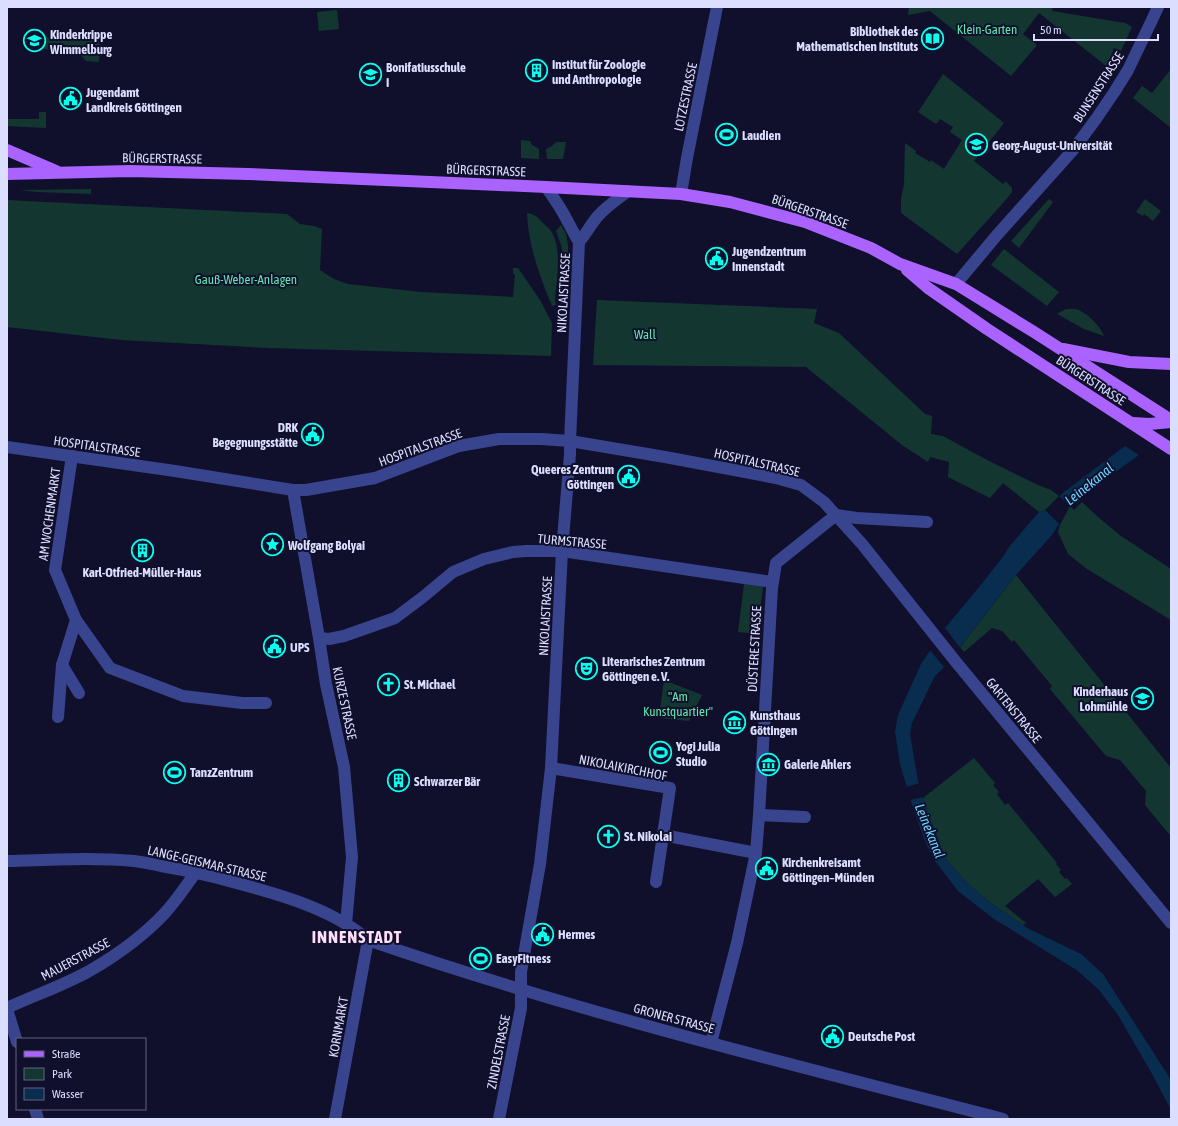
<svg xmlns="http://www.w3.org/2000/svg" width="1178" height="1126" viewBox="0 0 1178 1126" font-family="'Asap Condensed',sans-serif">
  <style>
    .green { fill: #133730 }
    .water { fill: #082d4e }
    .pier { fill: #10102d }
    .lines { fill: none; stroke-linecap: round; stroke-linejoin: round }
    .minor { stroke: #39448e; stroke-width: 12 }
    .major { stroke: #aa63ff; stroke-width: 12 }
    .labels { text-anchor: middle; stroke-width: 4; stroke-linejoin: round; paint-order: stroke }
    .park-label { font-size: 13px; fill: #61e6ae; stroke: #10102d }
    .poi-label { font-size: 13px; font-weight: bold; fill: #dcdeff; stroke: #10102d; text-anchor: start }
    .street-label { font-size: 13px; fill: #dcdeff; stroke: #10102d }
    .water-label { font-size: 14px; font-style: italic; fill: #6ad3ff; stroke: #10102d }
    .district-label { font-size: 17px; font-weight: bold; letter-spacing: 1px; fill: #ffdef9; stroke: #10102d }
  </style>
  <rect width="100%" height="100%" fill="#10102d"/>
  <g class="green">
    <path d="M 909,7 L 1053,7 L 1052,11 L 1125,23 L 1132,27 L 1121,51 L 1114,48 L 1110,57 L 1116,60 L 1110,69 L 1039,13 L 1023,34 L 1037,45 L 1011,76 L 930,11 L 908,15 Z"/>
    <path d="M 337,10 L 339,29 L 319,31 L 317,12 Z"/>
    <path d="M 56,31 L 60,32 L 61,39 L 100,39 L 99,62 L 86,61 L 80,54 L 67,53 L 39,48 L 39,37 L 56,37 Z"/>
    <path d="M 1171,69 L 1171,128 L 1133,98 L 1142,86 L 1152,93 Z"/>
    <path d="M 943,74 L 1004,123 L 974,161 L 1003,184 L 1006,181 L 1012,188 L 1012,192 L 1003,203 L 957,254 L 901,213 L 901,199 L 904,184 L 905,143 L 916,151 L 915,153 L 930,162 L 931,160 L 944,169 L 962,140 L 950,132 L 953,127 L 940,119 L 936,124 L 918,112 Z"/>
    <path d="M 39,112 L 46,112 L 46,128 L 7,126 L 7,119 L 39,119 Z"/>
    <path d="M 521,140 L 530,141 L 532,145 L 539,149 L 539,159 L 521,158 Z"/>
    <path d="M 556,142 L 566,142 L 563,159 L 547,159 L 546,149 L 552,146 Z"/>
    <path d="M 91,189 L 91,194 L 37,192 L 20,190 Z"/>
    <path d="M 1049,199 L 1053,202 L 1019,248 L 1011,241 Z"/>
    <path d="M 1145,199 L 1161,211 L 1153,221 L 1144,214 L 1143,216 L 1136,212 Z"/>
    <path d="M 7,200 L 287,214 L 300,224 L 314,226 L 322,229 L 320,270 L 334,279 L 348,284 L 421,292 L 513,297 L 515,275 L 513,274 L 513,268 L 518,268 L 540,300 L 552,323 L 551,356 L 269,348 L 121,340 L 7,327 Z"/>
    <path d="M 527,213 C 534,214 538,217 542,222 C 545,225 549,228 551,231 C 563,250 556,280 555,301 L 556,305 L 552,306 C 540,277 528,245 527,213 Z"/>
    <path d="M 561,225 L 566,234 L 568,245 L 568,259 L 564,321 L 560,301 L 563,254 L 561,245 L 556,231 Z"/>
    <path d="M 1004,249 L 1059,292 L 1047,306 L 991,265 Z"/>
    <path d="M 597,300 L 817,309 L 814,323 L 839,333 L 925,414 L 932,416 L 931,434 L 943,436 L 987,460 L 1038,485 L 1051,490 L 1059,496 L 1074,510 L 1082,502 L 1099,518 L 1121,536 L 1171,569 L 1171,620 L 1087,569 L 1068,554 L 1058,532 L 1060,525 L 1045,510 L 1039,512 L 1003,483 L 990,498 L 948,477 L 949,462 L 930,457 L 928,462 L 902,445 L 806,367 L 593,365 Z"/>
    <path d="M 1066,309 C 1071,309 1075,308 1079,310 C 1089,315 1100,326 1104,336 L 1084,329 L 1057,314 Z"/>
    <path d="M 1016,575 L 1171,768 L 1171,833 L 1169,834 L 1145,805 L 1146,791 L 1120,760 L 1106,756 L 1050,689 L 1052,686 L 1014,640 L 1012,642 L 1002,631 L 992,628 L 964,652 L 960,647 Z"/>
    <path d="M 744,584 L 763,587 L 757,634 L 738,632 Z"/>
    <path d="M 664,680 L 702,695 L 689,721 L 659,718 Z"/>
    <path d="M 974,758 L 995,783 L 993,785 L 999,792 L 997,794 L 1005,805 L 1008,803 L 1057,863 L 1056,864 L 1061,870 L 1059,872 L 1065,879 L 1067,878 L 1072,884 L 1055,897 L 1038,879 L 1005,906 L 1026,923 L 1023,925 L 992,904 L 967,883 L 945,858 L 930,818 L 923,798 Z"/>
  </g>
  <path class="water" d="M 1125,446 L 1139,455 L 1069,505 L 1059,524 L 1052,535 L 1016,575 L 944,667 L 935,676 L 912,723 L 910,734 L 918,781 L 930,818 L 945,858 L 967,883 L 992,904 L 1029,929 L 1081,954 L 1103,974 L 1171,1080 L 1171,1110 L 1151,1072 L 1118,1015 L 1099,990 L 1078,971 L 994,919 L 958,891 L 935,861 L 925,841 L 914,811 L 900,764 L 895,732 L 898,715 L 921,664 L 945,628 L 984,581 L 1002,558 L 1009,547 L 1039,512 L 1046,510 L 1064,492 Z"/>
  <g class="pier">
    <path d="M 1059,496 L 1070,506 L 1060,525 L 1045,510 Z"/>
    <path d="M 945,628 L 961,649 L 950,662 L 944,667 L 929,649 L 940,632 Z"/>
    <path d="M 920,783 L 925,797 L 909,800 L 906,787 Z"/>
  </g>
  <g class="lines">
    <g class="minor">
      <path d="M 681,194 L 687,158 L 717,7"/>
      <path d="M 579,242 C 586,234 591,224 598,216 C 607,206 618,199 628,191"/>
      <path d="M 956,284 L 997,235 L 1073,150 L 1096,119 L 1115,91 L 1128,70 L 1152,20 L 1158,7"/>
      <path d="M 7,447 L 175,471 L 293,490 L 306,490 L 375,478 L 459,446 L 499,439 L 541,439 L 570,441 L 665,457 L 776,478 L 801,485 L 824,502 L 862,544 L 956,662 L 1171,923"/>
      <path d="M 293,490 L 319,638 L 326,684 L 344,767 L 352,857 L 346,924"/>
      <path d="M 836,515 L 857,518 L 927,522"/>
      <path d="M 76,620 L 110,668 L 183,696 L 242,703 L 266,703"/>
      <path d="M 319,638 L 329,639 L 344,636 L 395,618 L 423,597 L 453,572 L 484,559 L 513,552 L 526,551 L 562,551 L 772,582"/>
      <path d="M 62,665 L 79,693"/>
      <path d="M 58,717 L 62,665 L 76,620 L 55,570 L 72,456"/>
      <path d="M 551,768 L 670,788 L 656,882"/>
      <path d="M 759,815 L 805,817"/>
      <path d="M 663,835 L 756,853"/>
      <path d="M 7,861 C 49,860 92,857 134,861 C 143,862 152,864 161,866 C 180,869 199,873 218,878 C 267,891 329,906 368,940 C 576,1012 790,1064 1003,1119"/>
      <path d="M 7,1008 C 35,995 65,985 91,970 C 117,955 143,936 164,914 C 176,901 186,886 196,872"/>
      <path d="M 7,1009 L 17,1042"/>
      <path d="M 711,1043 L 737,943 L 756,853 L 759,815 L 772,588 L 776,563 L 836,515"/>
      <path d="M 35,1109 L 38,1119"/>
      <path d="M 335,1119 L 368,940"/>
      <path d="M 499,1119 L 521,1008 L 521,972 L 540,864 L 551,768 L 562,551 L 570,454 L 570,441 L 579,242 C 575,236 572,229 568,222 C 562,210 554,198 546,187"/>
    </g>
    <g class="major">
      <path d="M 7,150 L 56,171"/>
      <path d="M 7,174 L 130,171 L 248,174 L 546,187 L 681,194 L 730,202 L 805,222 L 871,248 L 900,264 L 956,284 L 1034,332 L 1171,420"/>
      <path d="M 907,270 L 928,288 L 987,329 L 1171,449"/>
      <path d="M 1063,349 L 1129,362 L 1171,364"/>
      <path d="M 1133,423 L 1149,424 L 1171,422"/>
    </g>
  </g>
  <defs>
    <symbol id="library-ring" viewBox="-11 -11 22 22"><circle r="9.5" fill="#10102d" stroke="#08ffee" stroke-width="1.5"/><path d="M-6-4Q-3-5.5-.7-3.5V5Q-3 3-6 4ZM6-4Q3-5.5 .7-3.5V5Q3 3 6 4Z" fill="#08ffee"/></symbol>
    <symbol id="school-ring" viewBox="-11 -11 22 22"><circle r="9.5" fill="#10102d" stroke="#08ffee" stroke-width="1.5"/><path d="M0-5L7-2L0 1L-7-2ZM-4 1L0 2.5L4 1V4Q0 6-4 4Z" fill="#08ffee"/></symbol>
    <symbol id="building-ring" viewBox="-11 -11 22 22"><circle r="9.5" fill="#10102d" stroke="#08ffee" stroke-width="1.5"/><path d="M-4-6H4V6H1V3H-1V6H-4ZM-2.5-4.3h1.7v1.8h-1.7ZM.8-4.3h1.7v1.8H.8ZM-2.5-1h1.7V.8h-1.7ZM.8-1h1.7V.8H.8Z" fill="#08ffee"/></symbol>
    <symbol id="civic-ring" viewBox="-11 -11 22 22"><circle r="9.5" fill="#10102d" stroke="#08ffee" stroke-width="1.5"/><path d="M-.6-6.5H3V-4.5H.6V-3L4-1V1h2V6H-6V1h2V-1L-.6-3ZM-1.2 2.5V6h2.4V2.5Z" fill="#08ffee"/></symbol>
    <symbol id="stadium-ring" viewBox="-11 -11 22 22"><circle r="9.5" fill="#10102d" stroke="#08ffee" stroke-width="1.5"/><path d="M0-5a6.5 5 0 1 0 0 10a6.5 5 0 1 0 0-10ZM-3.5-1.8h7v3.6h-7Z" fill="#08ffee"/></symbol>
    <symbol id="university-ring" viewBox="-11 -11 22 22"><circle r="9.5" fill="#10102d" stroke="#08ffee" stroke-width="1.5"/><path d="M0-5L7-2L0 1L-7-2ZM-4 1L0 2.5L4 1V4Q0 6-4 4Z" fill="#08ffee"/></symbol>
    <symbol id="sight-ring" viewBox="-11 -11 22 22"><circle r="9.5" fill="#10102d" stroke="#08ffee" stroke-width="1.5"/><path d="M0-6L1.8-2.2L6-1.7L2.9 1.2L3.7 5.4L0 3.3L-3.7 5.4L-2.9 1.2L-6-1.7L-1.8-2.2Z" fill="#08ffee"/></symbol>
    <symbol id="theatre-ring" viewBox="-11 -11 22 22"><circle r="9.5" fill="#10102d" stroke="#08ffee" stroke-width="1.5"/><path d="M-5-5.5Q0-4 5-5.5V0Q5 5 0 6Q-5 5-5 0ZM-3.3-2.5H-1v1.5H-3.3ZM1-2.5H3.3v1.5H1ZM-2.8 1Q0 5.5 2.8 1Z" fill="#08ffee"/></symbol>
    <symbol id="church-ring" viewBox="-11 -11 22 22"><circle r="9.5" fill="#10102d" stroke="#08ffee" stroke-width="1.5"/><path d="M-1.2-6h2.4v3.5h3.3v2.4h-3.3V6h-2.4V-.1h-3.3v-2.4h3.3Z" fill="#08ffee"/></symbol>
    <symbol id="museum-ring" viewBox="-11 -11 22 22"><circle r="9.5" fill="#10102d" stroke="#08ffee" stroke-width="1.5"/><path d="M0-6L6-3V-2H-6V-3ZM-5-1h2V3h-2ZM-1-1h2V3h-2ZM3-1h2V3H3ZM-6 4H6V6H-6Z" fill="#08ffee"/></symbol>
  </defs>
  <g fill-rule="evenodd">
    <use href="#library-ring" x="920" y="26" width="25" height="25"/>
    <use href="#school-ring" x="22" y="28" width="25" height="25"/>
    <use href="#building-ring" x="524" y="58" width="25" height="25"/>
    <use href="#school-ring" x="358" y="62" width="25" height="25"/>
    <use href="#civic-ring" x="58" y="86" width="25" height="25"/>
    <use href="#stadium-ring" x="714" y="122" width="25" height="25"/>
    <use href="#university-ring" x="964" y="132" width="25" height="25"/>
    <use href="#civic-ring" x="704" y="246" width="25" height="25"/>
    <use href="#civic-ring" x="300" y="422" width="25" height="25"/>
    <use href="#civic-ring" x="616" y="464" width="25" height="25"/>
    <use href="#sight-ring" x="260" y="532" width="25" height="25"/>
    <use href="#building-ring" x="130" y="538" width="25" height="25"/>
    <use href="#civic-ring" x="262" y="634" width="25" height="25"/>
    <use href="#theatre-ring" x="574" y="656" width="25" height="25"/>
    <use href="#church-ring" x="376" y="672" width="25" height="25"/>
    <use href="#school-ring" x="1130" y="686" width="25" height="25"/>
    <use href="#museum-ring" x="722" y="710" width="25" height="25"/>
    <use href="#stadium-ring" x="648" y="740" width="25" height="25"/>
    <use href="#museum-ring" x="756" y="752" width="25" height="25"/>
    <use href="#stadium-ring" x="162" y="760" width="25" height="25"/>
    <use href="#building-ring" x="386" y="768" width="25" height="25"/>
    <use href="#church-ring" x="596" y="824" width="25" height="25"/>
    <use href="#civic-ring" x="754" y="856" width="25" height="25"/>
    <use href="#civic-ring" x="530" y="922" width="25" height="25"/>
    <use href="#stadium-ring" x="468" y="946" width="25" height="25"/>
    <use href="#civic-ring" x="820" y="1024" width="25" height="25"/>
  </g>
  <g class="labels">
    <g class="park-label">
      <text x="987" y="34">Klein-Garten</text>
      <text x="246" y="284">Gauß-Weber-Anlagen</text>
      <text x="645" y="339">Wall</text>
      <text x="678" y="701">"Am<tspan x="678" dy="15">Kunstquartier"</tspan></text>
    </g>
    <g class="poi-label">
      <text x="918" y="36" text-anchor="end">Bibliothek des<tspan x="918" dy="15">Mathematischen Instituts</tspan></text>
      <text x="50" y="39">Kinderkrippe<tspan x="50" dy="15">Wimmelburg</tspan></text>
      <text x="552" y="69">Institut für Zoologie<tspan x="552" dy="15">und Anthropologie</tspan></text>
      <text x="386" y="72">Bonifatiusschule<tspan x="386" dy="15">I</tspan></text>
      <text x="86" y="97">Jugendamt<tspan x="86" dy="15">Landkreis Göttingen</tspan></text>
      <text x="742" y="140">Laudien</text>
      <text x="992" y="150">Georg-August-Universität</text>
      <text x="732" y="256">Jugendzentrum<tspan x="732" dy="15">Innenstadt</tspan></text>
      <text x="298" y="432" text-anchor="end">DRK<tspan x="298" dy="15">Begegnungsstätte</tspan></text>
      <text x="614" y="474" text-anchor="end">Queeres Zentrum<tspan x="614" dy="15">Göttingen</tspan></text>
      <text x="288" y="550">Wolfgang Bolyai</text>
      <text x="142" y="577" text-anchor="middle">Karl-Otfried-Müller-Haus</text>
      <text x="290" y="652">UPS</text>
      <text x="602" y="666">Literarisches Zentrum<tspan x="602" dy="15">Göttingen e. V.</tspan></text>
      <text x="404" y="689">St. Michael</text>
      <text x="1128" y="696" text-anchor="end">Kinderhaus<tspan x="1128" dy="15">Lohmühle</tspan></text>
      <text x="750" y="720">Kunsthaus<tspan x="750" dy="15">Göttingen</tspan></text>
      <text x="676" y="751">Yogi Julia<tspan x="676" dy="15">Studio</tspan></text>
      <text x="784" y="769">Galerie Ahlers</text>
      <text x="190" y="777">TanzZentrum</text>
      <text x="414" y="786">Schwarzer Bär</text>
      <text x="624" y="841">St. Nikolai</text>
      <text x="782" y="867">Kirchenkreisamt<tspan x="782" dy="15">Göttingen–Münden</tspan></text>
      <text x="558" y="939">Hermes</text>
      <text x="496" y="963">EasyFitness</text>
      <text x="848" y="1041">Deutsche Post</text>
    </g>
    <g class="street-label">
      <text transform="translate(1098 87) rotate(-57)" y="5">BUNSENSTRASSE</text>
      <text transform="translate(685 97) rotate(-78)" y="5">LOTZESTRASSE</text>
      <text transform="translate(162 158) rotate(1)" y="5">BÜRGERSTRASSE</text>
      <text transform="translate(486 170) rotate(2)" y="5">BÜRGERSTRASSE</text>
      <text transform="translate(810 211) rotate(19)" y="5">BÜRGERSTRASSE</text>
      <text transform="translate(563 293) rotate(-87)" y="5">NIKOLAISTRASSE</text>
      <text transform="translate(1091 380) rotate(33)" y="5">BÜRGERSTRASSE</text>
      <text transform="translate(97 446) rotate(8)" y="5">HOSPITALSTRASSE</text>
      <text transform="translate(420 447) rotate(-20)" y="5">HOSPITALSTRASSE</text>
      <text transform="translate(757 462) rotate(13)" y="5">HOSPITALSTRASSE</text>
      <text transform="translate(49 514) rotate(-82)" y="5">AM WOCHENMARKT</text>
      <text transform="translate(572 541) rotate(5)" y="5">TURMSTRASSE</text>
      <text transform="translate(545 616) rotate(-87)" y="5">NIKOLAISTRASSE</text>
      <text transform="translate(754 649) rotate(-87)" y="5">DÜSTERE STRASSE</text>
      <text transform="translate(345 703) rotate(78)" y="5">KURZE STRASSE</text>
      <text transform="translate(1014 710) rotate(51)" y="5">GARTENSTRASSE</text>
      <text transform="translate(623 767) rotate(11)" y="5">NIKOLAIKIRCHHOF</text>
      <text transform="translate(207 863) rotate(13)" y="5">LANGE-GEISMAR-STRASSE</text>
      <text transform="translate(75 959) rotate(-28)" y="5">MAUERSTRASSE</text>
      <text transform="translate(674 1018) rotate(15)" y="5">GRONER STRASSE</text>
      <text transform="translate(338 1027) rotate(-80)" y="5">KORNMARKT</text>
      <text transform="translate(498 1052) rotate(-79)" y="5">ZINDELSTRASSE</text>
    </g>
    <g class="water-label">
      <text transform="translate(1089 484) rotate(-39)" y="5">Leinekanal</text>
      <text transform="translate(930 831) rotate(68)" y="5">Leinekanal</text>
    </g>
    <g class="district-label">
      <text x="357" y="943">INNENSTADT</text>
    </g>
  </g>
  <rect width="1178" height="1126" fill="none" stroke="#dcdeff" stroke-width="16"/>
  <rect x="16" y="1038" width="130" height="72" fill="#10102d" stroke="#626281"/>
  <rect x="24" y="1051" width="20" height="6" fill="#aa63ff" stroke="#626281"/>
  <text x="52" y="1058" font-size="12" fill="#dcdeff">Straße</text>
  <rect x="24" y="1068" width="20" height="12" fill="#133730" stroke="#626281"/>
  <text x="52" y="1078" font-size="12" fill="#dcdeff">Park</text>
  <rect x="24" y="1088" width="20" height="12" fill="#082d4e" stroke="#626281"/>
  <text x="52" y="1098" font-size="12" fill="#dcdeff">Wasser</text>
  <path d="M1034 34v6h124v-6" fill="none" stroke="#dcdeff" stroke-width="2"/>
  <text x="1040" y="34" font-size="12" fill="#dcdeff" stroke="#10102d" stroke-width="3" paint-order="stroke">50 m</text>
</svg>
